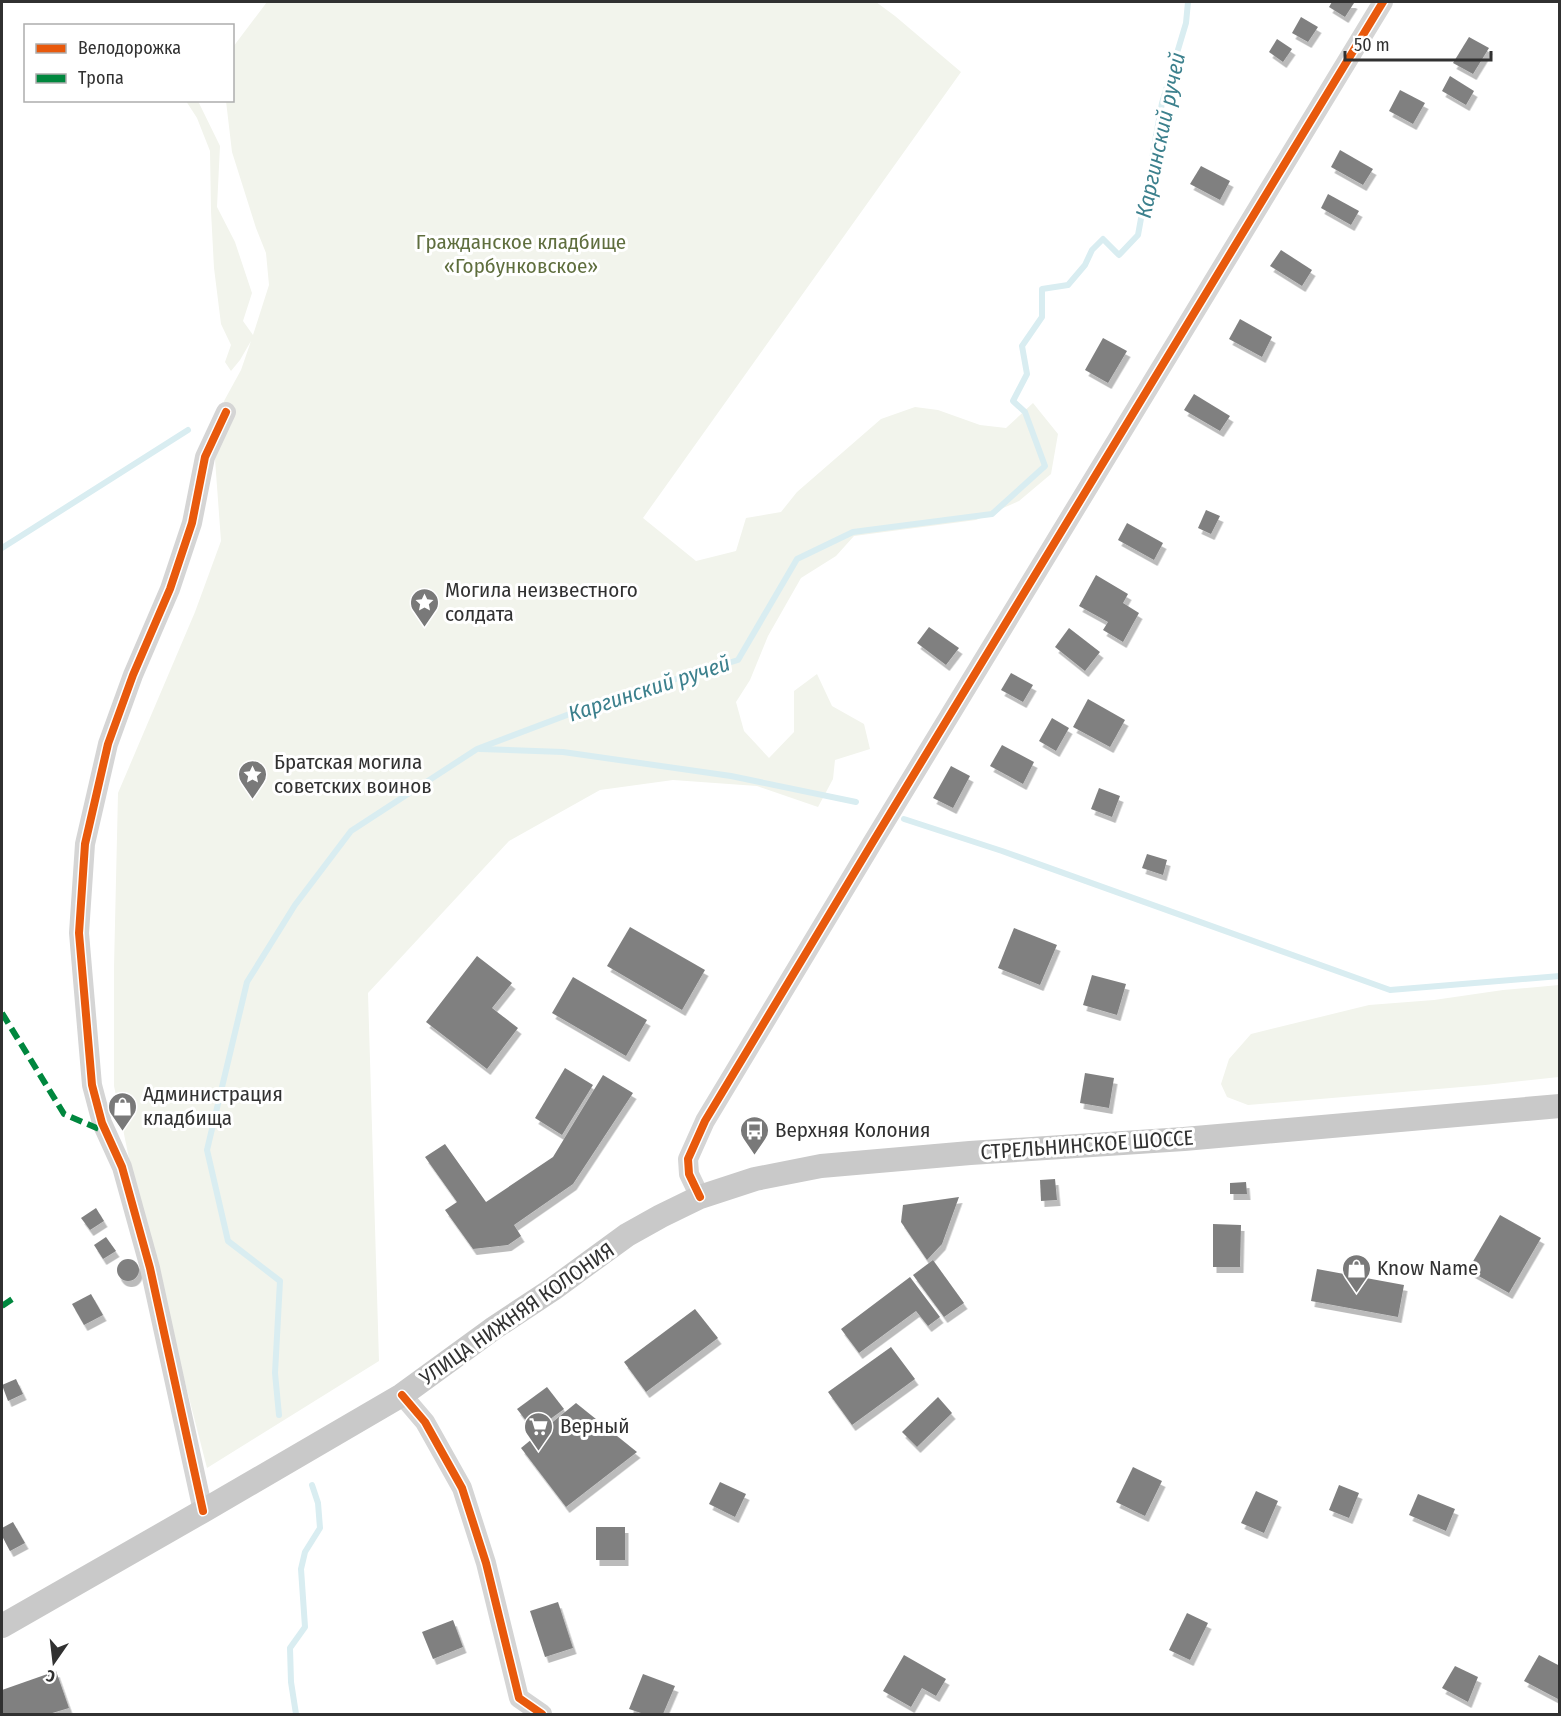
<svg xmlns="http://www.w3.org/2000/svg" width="1561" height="1716" viewBox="0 0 1561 1716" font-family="'Fira Sans Condensed',sans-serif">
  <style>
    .green { fill: #f2f4ec }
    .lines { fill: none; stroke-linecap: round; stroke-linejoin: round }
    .stream { stroke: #d9edf1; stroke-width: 6 }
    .building { fill: #808080; filter: url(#shadow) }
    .minor { stroke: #d5d5d5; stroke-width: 20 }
    .major { stroke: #c9c9c9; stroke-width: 24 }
    .quiet { stroke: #00873e; stroke-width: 6; stroke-dasharray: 12 6; stroke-linecap: butt }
    .cycleway-casing { stroke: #fff; stroke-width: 11 }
    .cycleway { stroke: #e8590c; stroke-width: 8 }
    .labels { text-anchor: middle; stroke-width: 6; stroke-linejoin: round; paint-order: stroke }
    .park-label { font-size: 21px; fill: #5f6e3e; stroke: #fff }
    .poi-label { font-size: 21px; fill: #313131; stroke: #fff; text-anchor: start }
    .street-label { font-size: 21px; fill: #313131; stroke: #fff }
    .water-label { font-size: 22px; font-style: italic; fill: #3c808d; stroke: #fff }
  </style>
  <defs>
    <filter id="shadow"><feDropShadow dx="3.5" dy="6" stdDeviation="0" flood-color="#0004"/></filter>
  </defs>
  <rect width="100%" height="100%" fill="#fff"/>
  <g class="green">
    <path d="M 267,2 L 876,2 L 895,16 L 961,72 L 643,518 L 696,561 L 736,551 L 746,518 L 781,512 L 797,492 L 881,419 L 915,407 L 938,410 L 980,425 L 1006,428 L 1033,403 L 1058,434 L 1051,474 L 1019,501 L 976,520 L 854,536 L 836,556 L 801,578 L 768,636 L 750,680 L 736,702 L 744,731 L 769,758 L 794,732 L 794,691 L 817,674 L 832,706 L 864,724 L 870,749 L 835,760 L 833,779 L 818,807 L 757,786 L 673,780 L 600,790 L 509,841 L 368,993 L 379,1361 L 207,1468 L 135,1187 L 114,1086 L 114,967 L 118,793 L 195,612 L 221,541 L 215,459 L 224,401 L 241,370 L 251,341 L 240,360 L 231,371 L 225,362 L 231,345 L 221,324 L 214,268 L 211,211 L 210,151 L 197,118 L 186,101 L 198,101 L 220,146 L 217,207 L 235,242 L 252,293 L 243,321 L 253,335 L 269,285 L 266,253 L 256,228 L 232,152 L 226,101 L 232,100 L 233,47 Z"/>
    <path d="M 1559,985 L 1559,1077 L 1485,1085 L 1248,1105 L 1227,1097 L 1221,1084 L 1229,1059 L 1251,1034 L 1369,1005 L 1434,1000 L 1503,990 Z"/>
  </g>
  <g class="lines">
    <g class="stream">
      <path d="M 2,548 L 188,430"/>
      <path d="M 480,749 L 563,752 L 731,776 L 856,802"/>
      <path d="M 904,819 L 1002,851 L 1390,990 L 1560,976"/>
      <path d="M 279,1415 L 275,1373 L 280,1281 L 228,1241 L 207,1150 L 247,982 L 295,905 L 351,831 L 477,749 L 604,701 L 738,660 L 797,559 L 853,532 L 992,514 L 1045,466 L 1025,412 L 1013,401 L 1027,374 L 1022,346 L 1042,317 L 1042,289 L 1068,285 L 1085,265 L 1092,250 L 1103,239 L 1119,255 L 1138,235 L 1162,103 L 1186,23 L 1188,2"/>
      <path d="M 296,1714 L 291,1682 L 290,1648 L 305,1627 L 301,1569 L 305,1552 L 320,1528 L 318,1503 L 312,1485"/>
    </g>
  </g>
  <g class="building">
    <path d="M 1332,2 L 1352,2 L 1354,3 L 1345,17 L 1329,7 Z"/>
    <path d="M 1301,17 L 1318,27 L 1308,42 L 1292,33 Z"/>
    <path d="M 1469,37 L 1489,48 L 1473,74 L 1453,63 Z"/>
    <path d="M 1277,39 L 1292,49 L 1283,62 L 1269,52 Z"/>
    <path d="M 1450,76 L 1474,91 L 1466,105 L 1442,91 Z"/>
    <path d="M 1400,90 L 1425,103 L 1413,124 L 1389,111 Z"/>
    <path d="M 1340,150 L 1373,169 L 1363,185 L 1331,167 Z"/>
    <path d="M 1201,166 L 1230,181 L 1220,200 L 1190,184 Z"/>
    <path d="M 1328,194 L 1359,211 L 1351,225 L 1321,208 Z"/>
    <path d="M 1281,250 L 1312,270 L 1302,286 L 1270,266 Z"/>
    <path d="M 1240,319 L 1272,337 L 1262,357 L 1229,339 Z"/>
    <path d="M 1103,338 L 1127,351 L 1108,383 L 1085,370 Z"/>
    <path d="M 1194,394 L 1230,416 L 1220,431 L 1184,410 Z"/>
    <path d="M 1206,510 L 1220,516 L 1211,534 L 1198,528 Z"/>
    <path d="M 1127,523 L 1163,543 L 1154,560 L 1118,540 Z"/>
    <path d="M 1096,575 L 1128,594 L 1123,603 L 1139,613 L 1123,642 L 1103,630 L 1108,622 L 1079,606 Z"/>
    <path d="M 929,627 L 959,648 L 946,665 L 917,643 Z"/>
    <path d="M 1069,628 L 1100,652 L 1085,671 L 1055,647 Z"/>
    <path d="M 1011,673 L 1033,685 L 1023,702 L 1001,690 Z"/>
    <path d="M 1088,699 L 1125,720 L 1110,747 L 1073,727 Z"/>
    <path d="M 1052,718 L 1069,728 L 1056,751 L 1039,741 Z"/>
    <path d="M 1002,745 L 1034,762 L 1023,784 L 990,766 Z"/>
    <path d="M 951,766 L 970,776 L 953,808 L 933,798 Z"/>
    <path d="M 1099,788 L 1120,796 L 1112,817 L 1091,809 Z"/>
    <path d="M 1147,854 L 1167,860 L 1163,875 L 1142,868 Z"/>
    <path d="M 630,927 L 705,970 L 682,1010 L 607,966 Z"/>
    <path d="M 1014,928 L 1057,945 L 1040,985 L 998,968 Z"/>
    <path d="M 477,956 L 512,983 L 492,1008 L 518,1028 L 487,1069 L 426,1022 Z"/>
    <path d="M 1092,975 L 1126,984 L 1117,1015 L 1083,1005 Z"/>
    <path d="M 573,977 L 647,1020 L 626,1056 L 552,1013 Z"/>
    <path d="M 565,1068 L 593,1085 L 562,1135 L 535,1118 Z"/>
    <path d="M 1085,1073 L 1114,1078 L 1109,1108 L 1080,1103 Z"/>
    <path d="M 603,1075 L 633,1093 L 573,1184 L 514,1225 L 521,1236 L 508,1245 L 473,1249 L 445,1210 L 457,1202 L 425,1157 L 445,1144 L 486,1202 L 553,1157 Z"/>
    <path d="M 1055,1179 L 1057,1200 L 1041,1201 L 1040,1180 Z"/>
    <path d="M 1246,1182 L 1247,1194 L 1230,1194 L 1230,1183 Z"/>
    <path d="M 959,1197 L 942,1244 L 927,1260 L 901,1222 L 903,1205 Z"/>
    <path d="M 96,1208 L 104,1221 L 90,1230 L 81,1218 Z"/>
    <path d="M 1500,1215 L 1541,1238 L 1509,1293 L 1468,1270 Z"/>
    <path d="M 1213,1224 L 1241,1225 L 1240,1267 L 1213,1267 Z"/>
    <path d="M 106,1237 L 116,1251 L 103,1259 L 94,1245 Z"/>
    <circle cx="128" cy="1270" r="11"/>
    <path d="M 933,1260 L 964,1303 L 944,1317 L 913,1275 Z"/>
    <path d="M 1317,1269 L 1404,1285 L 1398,1317 L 1311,1301 Z"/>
    <path d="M 910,1277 L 940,1317 L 928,1326 L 916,1311 L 859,1353 L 841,1329 Z"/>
    <path d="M 91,1294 L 103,1315 L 84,1325 L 72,1304 Z"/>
    <path d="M 695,1309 L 718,1338 L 646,1392 L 624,1362 Z"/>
    <path d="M 891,1347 L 915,1379 L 852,1425 L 828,1392 Z"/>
    <path d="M 16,1379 L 23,1394 L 8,1401 L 2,1385 Z"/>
    <path d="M 547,1387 L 564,1409 L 534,1431 L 517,1409 Z"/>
    <path d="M 938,1397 L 952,1413 L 917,1447 L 902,1432 Z"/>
    <path d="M 576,1403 L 637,1452 L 566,1507 L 521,1448 Z"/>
    <path d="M 1133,1467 L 1162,1481 L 1145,1516 L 1116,1502 Z"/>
    <path d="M 720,1482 L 746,1494 L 735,1517 L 709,1504 Z"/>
    <path d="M 1339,1485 L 1359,1493 L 1349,1518 L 1329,1510 Z"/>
    <path d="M 1256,1491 L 1278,1501 L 1264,1533 L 1241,1523 Z"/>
    <path d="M 1418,1494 L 1455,1509 L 1446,1531 L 1409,1515 Z"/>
    <path d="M 13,1522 L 25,1543 L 10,1551 L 2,1536 L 2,1528 Z"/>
    <rect x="596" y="1527" width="29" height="33"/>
    <path d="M 558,1602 L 573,1648 L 545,1657 L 530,1611 Z"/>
    <path d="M 1187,1613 L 1208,1623 L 1190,1660 L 1169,1650 Z"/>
    <path d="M 453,1620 L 463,1647 L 433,1659 L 422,1632 Z"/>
    <path d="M 904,1655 L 946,1679 L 936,1696 L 922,1688 L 911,1707 L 883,1691 Z"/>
    <path d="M 1539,1655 L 1560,1666 L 1560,1695 L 1558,1699 L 1524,1681 Z"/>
    <path d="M 1455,1666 L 1478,1677 L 1468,1702 L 1442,1688 Z"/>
    <path d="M 56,1671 L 69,1708 L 49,1714 L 2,1714 L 2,1690 Z"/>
    <path d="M 643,1674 L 675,1686 L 663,1714 L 644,1714 L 629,1709 Z"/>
  </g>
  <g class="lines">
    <g class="minor">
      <path d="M 700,1197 L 689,1174 L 688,1159 L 705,1121 L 871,845 L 1383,2"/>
      <path d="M 402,1395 L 425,1422 L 462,1488 L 486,1563 L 519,1698 L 542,1714"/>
      <path d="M 203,1511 L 150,1268 L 122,1167 L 102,1123 L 92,1085 L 79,933 L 85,844 L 108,744 L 133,675 L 170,589 L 192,523 L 205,457 L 226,412"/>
    </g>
    <path class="major" d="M 2,1626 L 203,1511 L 402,1395 L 494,1328 L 553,1289 L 627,1235 L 661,1216 L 700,1197 L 755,1179 L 821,1166 L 970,1153 L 1184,1139 L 1560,1106"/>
    <g class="quiet">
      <path d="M 2,1013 L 64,1114 L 106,1132"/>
      <path d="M 2,1306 L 14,1298"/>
    </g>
    <defs>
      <g id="cycleway">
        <path d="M 700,1197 L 689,1174 L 688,1159 L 705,1121 L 871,845 L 1383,2"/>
        <path d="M 402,1395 L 425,1422 L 462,1488 L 486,1563 L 519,1698 L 542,1714"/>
        <path d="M 203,1511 L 150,1268 L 122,1167 L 102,1123 L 92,1085 L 79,933 L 85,844 L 108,744 L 133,675 L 170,589 L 192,523 L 205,457 L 226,412"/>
      </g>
    </defs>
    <use href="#cycleway" class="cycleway-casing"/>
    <use href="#cycleway" class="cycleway"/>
  </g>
  <defs>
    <symbol id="sight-pin" viewBox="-11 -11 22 30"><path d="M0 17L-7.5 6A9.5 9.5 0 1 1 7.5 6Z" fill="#797979" stroke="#fff"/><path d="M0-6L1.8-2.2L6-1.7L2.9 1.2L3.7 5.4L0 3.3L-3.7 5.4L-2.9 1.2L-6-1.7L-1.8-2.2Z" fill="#fff"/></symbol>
    <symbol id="shop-pin" viewBox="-11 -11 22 30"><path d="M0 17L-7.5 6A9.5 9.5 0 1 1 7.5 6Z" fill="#797979" stroke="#fff"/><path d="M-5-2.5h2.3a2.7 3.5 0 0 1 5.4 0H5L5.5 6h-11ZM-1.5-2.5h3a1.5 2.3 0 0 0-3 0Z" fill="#fff"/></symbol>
    <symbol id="bus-pin" viewBox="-11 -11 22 30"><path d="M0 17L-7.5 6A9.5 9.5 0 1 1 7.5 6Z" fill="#797979" stroke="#fff"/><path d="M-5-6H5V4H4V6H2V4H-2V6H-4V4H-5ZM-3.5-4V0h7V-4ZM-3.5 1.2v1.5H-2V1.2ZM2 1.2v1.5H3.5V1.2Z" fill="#fff"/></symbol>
    <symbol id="supermarket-pin" viewBox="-11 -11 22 30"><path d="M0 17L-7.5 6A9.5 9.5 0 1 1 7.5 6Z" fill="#797979" stroke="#fff"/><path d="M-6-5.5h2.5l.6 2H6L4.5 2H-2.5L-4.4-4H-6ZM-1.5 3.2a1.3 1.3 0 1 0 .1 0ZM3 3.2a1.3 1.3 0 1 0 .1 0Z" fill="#fff"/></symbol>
  </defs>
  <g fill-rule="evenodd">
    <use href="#sight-pin" x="408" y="586" width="33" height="45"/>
    <use href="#sight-pin" x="236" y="758" width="33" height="45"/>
    <use href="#shop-pin" x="106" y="1090" width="33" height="45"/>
    <use href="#bus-pin" x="738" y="1114" width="33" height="45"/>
    <use href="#shop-pin" x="1340" y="1252" width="33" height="45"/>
    <use href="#supermarket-pin" x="522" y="1410" width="33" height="45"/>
  </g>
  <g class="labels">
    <g class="park-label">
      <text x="521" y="249">Гражданское кладбище<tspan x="521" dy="24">«Горбунковское»</tspan></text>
    </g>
    <g class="poi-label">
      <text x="445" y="597">Могила неизвестного<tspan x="445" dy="24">солдата</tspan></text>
      <text x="274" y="769">Братская могила<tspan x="274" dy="24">советских воинов</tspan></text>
      <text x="143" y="1101">Администрация<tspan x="143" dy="24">кладбища</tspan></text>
      <text x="775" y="1137">Верхняя Колония</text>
      <text x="1377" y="1275">Know Name</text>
      <text x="560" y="1433">Верный</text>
    </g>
    <g class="street-label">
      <text transform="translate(1087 1145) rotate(-4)" y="7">СТРЕЛЬНИНСКОЕ ШОССЕ</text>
      <text transform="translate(517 1314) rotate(-35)" y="7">УЛИЦА НИЖНЯЯ КОЛОНИЯ</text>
    </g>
    <g class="water-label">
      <text transform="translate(1160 135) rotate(-78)" y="8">Каргинский ручей</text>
      <text transform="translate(649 688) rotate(-18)" y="8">Каргинский ручей</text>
    </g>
  </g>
  <rect width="1561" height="1716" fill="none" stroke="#313131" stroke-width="6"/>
  <rect x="24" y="24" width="210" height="78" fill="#ffffff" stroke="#adadad" stroke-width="1.5"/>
  <rect x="36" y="44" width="30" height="9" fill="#e8590c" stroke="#adadad" stroke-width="1.5"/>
  <text x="78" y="54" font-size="18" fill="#313131">Велодорожка</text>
  <rect x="36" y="74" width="30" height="9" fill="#00873e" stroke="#adadad" stroke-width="1.5"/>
  <text x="78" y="84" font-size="18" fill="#313131">Тропа</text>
  <g transform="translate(54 1662) rotate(194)" stroke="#ffffff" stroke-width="4.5" paint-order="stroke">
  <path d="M0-4.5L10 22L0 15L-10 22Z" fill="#313131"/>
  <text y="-9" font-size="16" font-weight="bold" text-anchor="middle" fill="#313131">С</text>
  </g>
  <path d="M1345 51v9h146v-9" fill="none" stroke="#313131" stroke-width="3"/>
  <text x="1354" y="51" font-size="18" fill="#313131" stroke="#ffffff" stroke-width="4.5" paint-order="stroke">50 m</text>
</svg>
